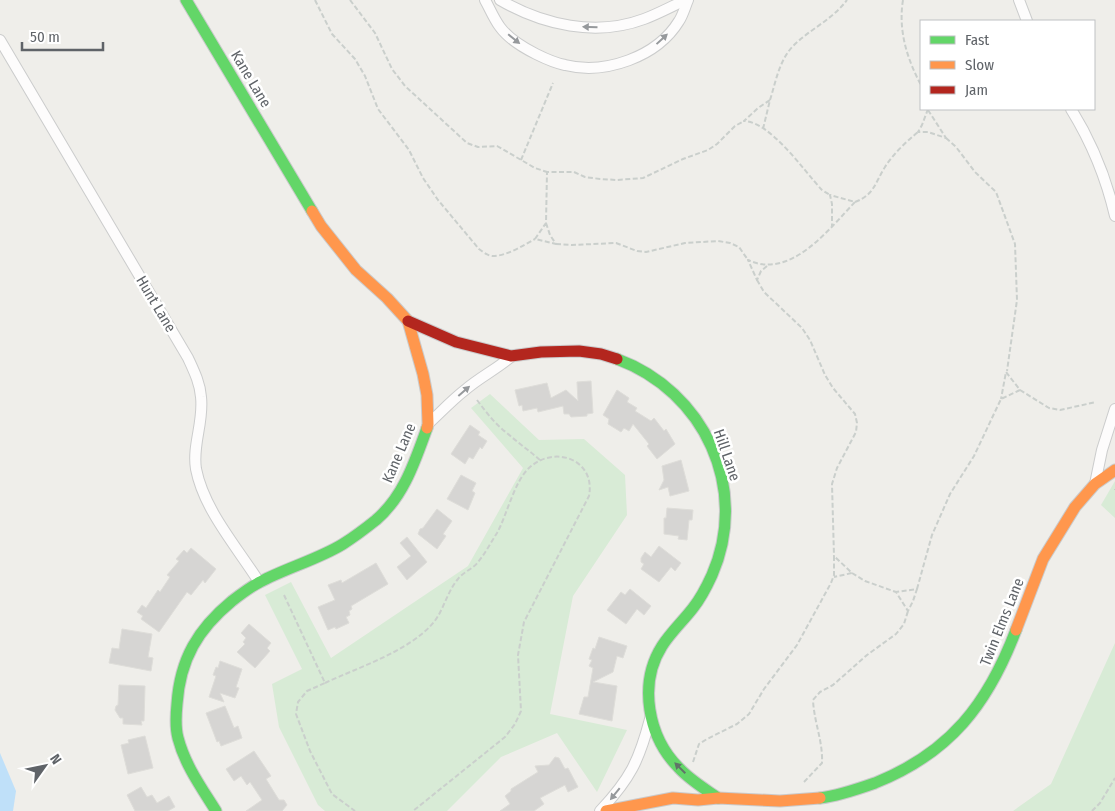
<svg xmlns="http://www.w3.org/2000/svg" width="1115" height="811" viewBox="0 0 1115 811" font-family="'Fira Sans Condensed',sans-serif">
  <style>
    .green { fill: #d8ebd6 }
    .water { fill: #bfe0f9 }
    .building { fill: #d6d5d3; stroke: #deddd9 }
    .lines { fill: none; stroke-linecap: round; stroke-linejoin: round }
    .street-casing { stroke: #cbcccc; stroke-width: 12 }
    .fast-casing { stroke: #cacacb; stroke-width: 13 }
    .slow-casing { stroke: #cacacb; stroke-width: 13 }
    .jam-casing { stroke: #cacacb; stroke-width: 13 }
    .path { stroke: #cacfcc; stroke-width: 2; stroke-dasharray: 5 2.5; stroke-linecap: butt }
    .street { stroke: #fdfcfc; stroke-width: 10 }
    .fast { stroke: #63d668; stroke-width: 11 }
    .slow { stroke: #ff974d; stroke-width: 11 }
    .jam { stroke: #b3261e; stroke-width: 11 }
    .oneway { fill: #96999c }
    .oneway2 { fill: #607468 }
    .labels { text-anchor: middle; stroke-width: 5; stroke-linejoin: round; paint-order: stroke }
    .street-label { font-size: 15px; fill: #5f6368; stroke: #fff }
  </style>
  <rect width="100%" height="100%" fill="#efeeea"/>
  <g class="green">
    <path d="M 490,394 L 539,440 L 584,439 L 625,475 L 627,515 L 573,596 L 550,714 L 627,730 L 597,792 L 557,733 L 501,757 L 447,811 L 325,811 L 318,805 L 279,727 L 272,684 L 302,669 L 265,595 L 291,582 L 331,658 L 468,566 L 523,468 L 471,408 Z"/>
    <path d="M 1115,481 L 1115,518 L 1101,505 Z"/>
    <path d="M 1115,643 L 1115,811 L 1013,811 L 1051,784 Z"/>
  </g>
  <path class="water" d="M 0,753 L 16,791 L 13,811 L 0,811 Z"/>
  <g class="building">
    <path d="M 591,381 L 593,413 L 587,414 L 587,416 L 571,417 L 569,414 L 564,414 L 563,406 L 538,412 L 537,408 L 523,411 L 522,405 L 519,406 L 515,390 L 547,383 L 551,398 L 566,390 L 578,401 L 577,382 Z"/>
    <path d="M 617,390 L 629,398 L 627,402 L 637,408 L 635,411 L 651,421 L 654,418 L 664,431 L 666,429 L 675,444 L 657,459 L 647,446 L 649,444 L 633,424 L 629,431 L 624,428 L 621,432 L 608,424 L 609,419 L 603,415 Z"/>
    <path d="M 470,425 L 480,432 L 478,435 L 487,441 L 482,449 L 480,447 L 473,459 L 469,457 L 465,464 L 451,454 Z"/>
    <path d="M 681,460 L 689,491 L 670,496 L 668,487 L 659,490 L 664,480 L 662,466 Z"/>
    <path d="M 461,475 L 476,483 L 472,491 L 475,493 L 468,510 L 447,499 Z"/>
    <path d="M 667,508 L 693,510 L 692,520 L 689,520 L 687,540 L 678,539 L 679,536 L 664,534 L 664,518 L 666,518 Z"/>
    <path d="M 437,509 L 452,521 L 443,534 L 446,536 L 437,549 L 418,534 L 420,529 L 423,528 Z"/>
    <path d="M 407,537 L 427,562 L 407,580 L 397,567 L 411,556 L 400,543 Z"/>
    <path d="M 659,546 L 681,563 L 675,571 L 671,567 L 659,582 L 641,569 L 644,564 L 641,562 L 641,558 L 645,552 L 651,557 Z"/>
    <path d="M 191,548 L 216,569 L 205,583 L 203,580 L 191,595 L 187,592 L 159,632 L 141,619 L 143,616 L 137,612 L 142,605 L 146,608 L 158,590 L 160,592 L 170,577 L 167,575 L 179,561 L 176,559 L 184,550 L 187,553 Z"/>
    <path d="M 376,563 L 388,584 L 351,606 L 352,609 L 349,611 L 350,615 L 346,617 L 349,623 L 336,629 L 335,627 L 328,630 L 318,607 L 335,600 L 328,585 L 341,580 L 342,583 Z"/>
    <path d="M 630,589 L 651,606 L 644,615 L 637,609 L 626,624 L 607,610 L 621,592 L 625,595 Z"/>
    <path d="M 249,624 L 271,643 L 267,648 L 270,651 L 255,668 L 237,652 L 245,644 L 243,642 L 246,638 L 241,633 Z"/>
    <path d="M 122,629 L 152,634 L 148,657 L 153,658 L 151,671 L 109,663 L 112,648 L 119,649 Z"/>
    <path d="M 599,637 L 627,646 L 623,658 L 617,656 L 613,672 L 593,682 L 617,686 L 612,721 L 579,714 L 584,697 L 588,697 L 593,668 L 589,666 L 592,660 L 589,659 L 593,648 L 595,649 Z"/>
    <path d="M 220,661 L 242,669 L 236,687 L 239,688 L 235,698 L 220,693 L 224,702 L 209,697 L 216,676 L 213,675 L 216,667 L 218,668 Z"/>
    <path d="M 119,685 L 145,686 L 144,721 L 141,721 L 142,725 L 123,724 L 123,718 L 120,718 L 115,710 L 116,706 L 118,705 Z"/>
    <path d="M 225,706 L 234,728 L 238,726 L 242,738 L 221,746 L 219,741 L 217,742 L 206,713 Z"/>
    <path d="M 145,736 L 153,768 L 128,774 L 121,745 L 129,743 L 128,740 Z"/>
    <path d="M 254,751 L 271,776 L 266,779 L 279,800 L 284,800 L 287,805 L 282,811 L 246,811 L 262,800 L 250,782 L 247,785 L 241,776 L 234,781 L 226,769 Z"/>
    <path d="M 555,757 L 559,758 L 565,769 L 568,768 L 578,787 L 568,792 L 565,785 L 540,798 L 544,804 L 534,811 L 500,811 L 510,804 L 505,796 L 511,791 L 511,789 L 538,772 L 535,766 L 549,765 Z"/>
    <path d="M 141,787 L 147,797 L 152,795 L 157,803 L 169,796 L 175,807 L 168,811 L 135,811 L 127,795 Z"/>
  </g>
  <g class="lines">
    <defs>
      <g id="street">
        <path d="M 485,0 C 490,9 494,19 500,27 C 508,38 524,48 536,54 C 546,59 555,63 565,65 C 605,75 657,57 679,21 C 683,15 685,7 688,0"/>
        <path d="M 500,0 C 543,25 596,37 644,19 C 658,14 672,6 686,0"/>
        <path d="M 1019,0 L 1027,21"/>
        <path d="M 0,40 L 188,358 C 194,371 200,383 201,397 C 204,422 192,445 196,469 C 204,510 237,547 259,582"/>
        <path d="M 1071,109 C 1092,143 1106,177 1115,216"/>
        <path d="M 428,424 C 440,413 452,400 465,390 C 480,377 497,369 512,356"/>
        <path d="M 1095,484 L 1102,450 L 1115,409"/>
        <path d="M 600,811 C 630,779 639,761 650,719"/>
      </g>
      <g id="fast">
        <path d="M 186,0 L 312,211"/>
        <path d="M 617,359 C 704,391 750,488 712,575 C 707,586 701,598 693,608 C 683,621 671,632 662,646 C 638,684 648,737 679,768 C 690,780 705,789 718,798"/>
        <path d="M 820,798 C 838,796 858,789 875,783 C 950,753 988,704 1016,630"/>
        <path d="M 216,811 C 201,787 185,765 178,738 C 175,727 176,714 177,704 C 180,659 198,629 232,601 C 241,594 250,587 260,582 C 286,568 319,559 343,544 C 354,537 366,528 376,520 C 404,496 415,461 427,428"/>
      </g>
      <g id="slow">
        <path d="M 312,211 L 321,226 L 356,270 L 387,298 L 408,321 L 423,374 L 427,395 L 428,424 L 427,428"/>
        <path d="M 1016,630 L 1043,559 L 1075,507 L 1095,484 L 1115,470"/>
        <path d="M 606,811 L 673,798 L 698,800 L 718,798 L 780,801 L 820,798"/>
      </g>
      <path id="jam" d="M 408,321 L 456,342 L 511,356 L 541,352 L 579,351 L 601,354 L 617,359"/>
    </defs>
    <use href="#street" class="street-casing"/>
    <use href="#fast" class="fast-casing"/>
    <use href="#slow" class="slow-casing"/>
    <use href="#jam" class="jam-casing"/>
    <g class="path">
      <path d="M 315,0 L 332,34 L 355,59 L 365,76 L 378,109 L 409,150 L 423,178 L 438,200 L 479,249 C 483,252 488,256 493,256 C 507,256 524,245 535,239"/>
      <path d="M 350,0 L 375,33 L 392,69 L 405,86 L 467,143 L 478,147 L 497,146 L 535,168 L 547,172"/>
      <path d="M 903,0 C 898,30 907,59 921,85"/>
      <path d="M 770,100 C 776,81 779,61 793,46 C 810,29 832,20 847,0"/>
      <path d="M 928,110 L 946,138 L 928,132 L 918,132 L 922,125 L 928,109"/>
      <path d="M 763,129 L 770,100 L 758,108 L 744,121 C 771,122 804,171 822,190 L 830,195"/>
      <path d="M 946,138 L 956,147 L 975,172 L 996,192 L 1015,244 L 1017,300 L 1007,371"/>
      <path d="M 521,160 L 553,83"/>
      <path d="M 855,202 C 874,195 875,183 885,167 C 893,154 906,142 918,132"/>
      <path d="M 546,223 L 550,235 L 556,244 L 535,239 L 546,223 L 547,172 L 574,172 L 585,177 L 600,179 L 617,180 L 643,178 L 683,159 L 708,150 L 717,144 L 735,126 L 744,121"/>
      <path d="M 556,244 L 572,245 L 616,243 L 637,251 L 646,252 L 685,243 L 718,241 L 730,243 L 739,247 L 748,260"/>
      <path d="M 767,266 L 761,271 L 757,280 L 748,260 C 791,280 829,229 855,202 L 830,195 L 832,204 L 832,226"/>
      <path d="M 757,280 L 764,292 L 802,328 L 810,340 L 825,375 L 833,388 L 855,414 L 857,423 L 856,432 L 837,468 L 832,484 L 834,556"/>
      <path d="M 1020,390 L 1049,408 L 1060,410 L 1096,402"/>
      <path d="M 477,400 C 486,412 495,424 507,433 C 518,443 530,451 541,461"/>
      <path d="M 1115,489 L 1115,490"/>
      <path d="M 852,573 L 865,581 L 896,592 L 908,611 L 913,601 L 917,589 L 896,592"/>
      <path d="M 917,589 L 932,535 L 950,494 L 974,456 L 1001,399 L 1020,390 L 1006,372 L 1001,399"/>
      <path d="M 284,595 L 325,683 L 307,691 L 298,702 L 296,714 L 310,751 L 332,794 L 355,811"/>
      <path d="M 325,683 C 359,667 410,651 434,622 C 444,609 447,592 458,579 C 463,572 473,569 478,562 C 485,554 491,542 497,533 C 507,515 514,482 529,468 C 555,444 596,460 589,496 L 524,622 L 518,655 L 521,711 L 515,724 L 505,737 L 413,811"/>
      <path d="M 693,762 L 699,744 L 707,739 L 737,724 L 749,714 L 764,689 L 797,645 L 831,583 L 834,575 L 834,556 L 852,573 L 834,577"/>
      <path d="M 804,782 L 822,763 C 823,741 814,722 813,700 L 820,692 L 833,685 L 867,655 L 896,634 L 904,624 L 908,611"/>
      <path d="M 1092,811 L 1100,803 L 1115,778"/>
    </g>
    <use href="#street" class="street"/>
    <use href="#fast" class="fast"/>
    <use href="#slow" class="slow"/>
    <use href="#jam" class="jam"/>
  </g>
  <defs><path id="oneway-solid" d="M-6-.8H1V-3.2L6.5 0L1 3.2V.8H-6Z" transform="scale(1.25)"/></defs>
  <g class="oneway">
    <use href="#oneway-solid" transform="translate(590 27) rotate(-178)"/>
    <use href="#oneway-solid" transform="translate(514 39) rotate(39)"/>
    <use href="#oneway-solid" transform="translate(662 39) rotate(-43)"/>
    <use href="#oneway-solid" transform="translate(464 391) rotate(-41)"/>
    <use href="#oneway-solid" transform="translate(615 794) rotate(129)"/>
  </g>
  <use class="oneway2" href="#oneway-solid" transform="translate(680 768) rotate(-135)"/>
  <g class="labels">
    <g class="street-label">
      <text transform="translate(251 79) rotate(59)" y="5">Kane Lane</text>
      <text transform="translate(156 304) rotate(59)" y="5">Hunt Lane</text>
      <text transform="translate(399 453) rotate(-67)" y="5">Kane Lane</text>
      <text transform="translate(727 455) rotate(71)" y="5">Hill Lane</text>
      <text transform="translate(1002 622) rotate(-68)" y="5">Twin Elms Lane</text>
    </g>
  </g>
  <rect x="920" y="20" width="175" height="90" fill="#ffffff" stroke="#bfc1c3"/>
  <rect x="930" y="36" width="25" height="8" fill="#63d668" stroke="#bfc1c3"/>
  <text x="965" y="45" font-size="15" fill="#5f6368">Fast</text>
  <rect x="930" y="61" width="25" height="8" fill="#ff974d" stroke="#bfc1c3"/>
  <text x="965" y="70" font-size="15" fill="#5f6368">Slow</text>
  <rect x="930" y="86" width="25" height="8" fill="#b3261e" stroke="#bfc1c3"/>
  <text x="965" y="95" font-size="15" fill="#5f6368">Jam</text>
  <g transform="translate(45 766) rotate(57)" stroke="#ffffff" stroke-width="4" paint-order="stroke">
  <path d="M0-4L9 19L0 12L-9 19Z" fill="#5f6368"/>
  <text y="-8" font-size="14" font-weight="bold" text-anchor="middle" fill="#5f6368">N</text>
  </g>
  <path d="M22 42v8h81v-8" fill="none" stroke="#5f6368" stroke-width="2.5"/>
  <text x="30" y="42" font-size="15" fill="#5f6368" stroke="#ffffff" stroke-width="4" paint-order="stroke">50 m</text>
</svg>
